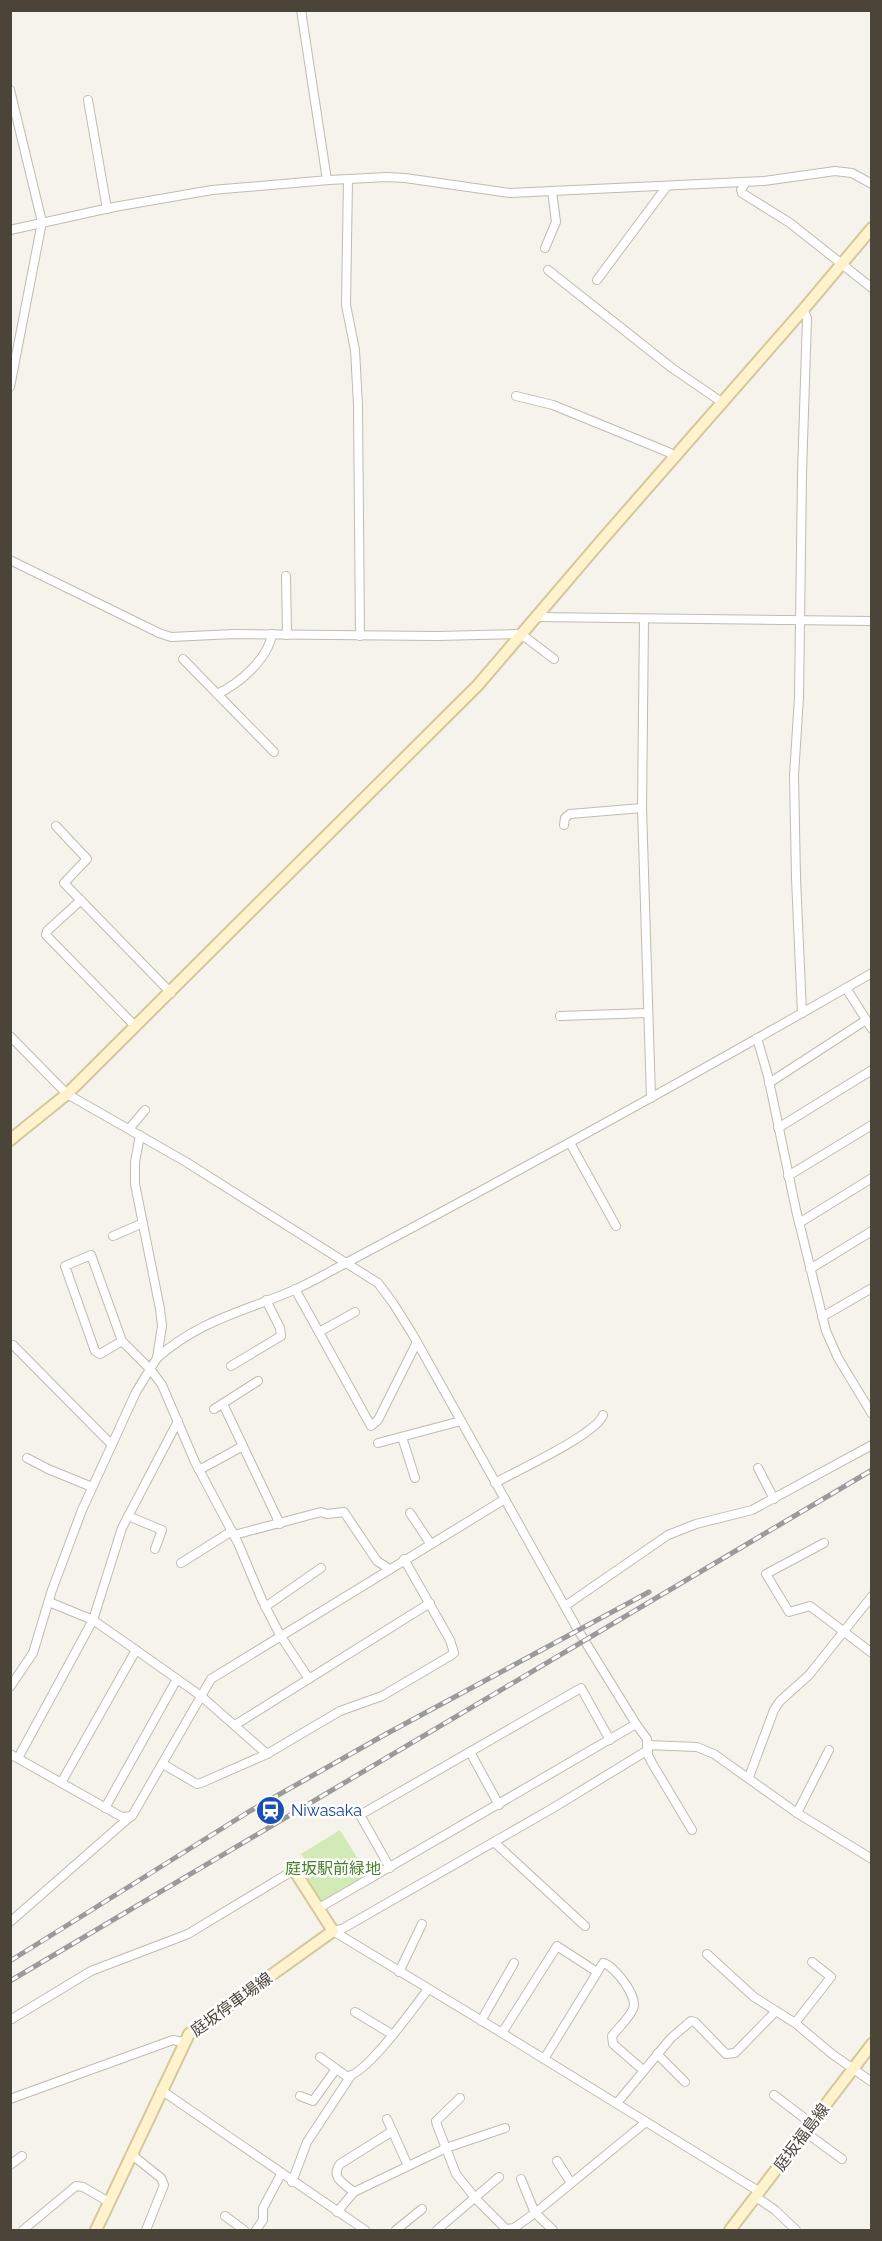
<svg xmlns="http://www.w3.org/2000/svg" width="882" height="2241" viewBox="0 0 882 2241" font-family="Raleway,'Noto Sans JP',sans-serif">
  <style>
    .green { fill: #d2eab5 }
    .lines { fill: none; stroke-linecap: round; stroke-linejoin: round }
    .street-casing { stroke: #c2bbae; stroke-width: 10 }
    .secondary-casing { stroke: #d6c79b; stroke-width: 14 }
    .street { stroke: #fff; stroke-width: 8 }
    .secondary { stroke: #fff3cd; stroke-width: 10 }
    .rail-casing { stroke: #9a9a9a; stroke-width: 5 }
    .rail { stroke: #fff; stroke-width: 3; stroke-dasharray: 9; stroke-linecap: butt }
    .labels { text-anchor: middle; stroke-width: 5; stroke-linejoin: round; paint-order: stroke }
    .transit-label { font-size: 16px; fill: #164399; stroke: #fff; text-anchor: start }
    .park-label { font-size: 16px; fill: #4a7f2a; stroke: #fff }
    .street-label { font-size: 16px; fill: #4b4439; stroke: #fff }
  </style>
  <rect width="100%" height="100%" fill="#f6f3ec"/>
  <path class="green" d="M 340,1830 L 369,1877 L 320,1905 L 297,1870 L 308,1864 L 301,1854 Z"/>
  <g class="lines">
    <defs>
      <g id="street">
        <path d="M 301,10 L 327,180"/>
        <path d="M 10,90 L 42,222 L 10,387"/>
        <path d="M 88,100 L 107,209"/>
        <path d="M 348,179 L 346,305 L 355,350 L 358,405 L 360,636"/>
        <path d="M 746,182 L 741,190 L 742,193 L 790,223 L 872,288"/>
        <path d="M 10,230 L 114,207 L 212,190 L 329,180 L 387,177 L 405,178 L 510,193 L 764,181 L 835,171 L 852,173 L 872,184"/>
        <path d="M 545,248 L 556,222 L 552,191"/>
        <path d="M 548,270 L 672,368 L 723,403"/>
        <path d="M 597,280 L 667,186"/>
        <path d="M 516,396 L 553,405 L 668,452 L 676,457"/>
        <path d="M 10,560 L 159,633 L 171,637 L 234,634 L 437,636 L 517,634 L 525,637 L 554,659"/>
        <path d="M 286,576 L 287,635"/>
        <path d="M 536,617 L 872,621"/>
        <path d="M 644,619 L 642,808 L 651,1098"/>
        <path d="M 183,659 L 274,752"/>
        <path d="M 217,694 C 239,684 268,659 272,634"/>
        <path d="M 564,825 L 565,818 L 570,814 L 642,808"/>
        <path d="M 56,826 L 87,859 L 64,883 L 171,993"/>
        <path d="M 81,900 L 47,931 L 46,935 L 136,1027"/>
        <path d="M 846,988 L 872,1029"/>
        <path d="M 802,1013 L 796,878 L 794,775 L 799,698 L 802,473 L 807,318 L 803,310"/>
        <path d="M 560,1016 L 648,1013"/>
        <path d="M 10,1036 L 67,1094 L 186,1162 L 378,1283 L 393,1303 L 413,1335 L 578,1630 L 636,1724 L 319,1908"/>
        <path d="M 757,1038 L 768,1076 L 796,1210 L 826,1331 L 838,1358 L 872,1414"/>
        <path d="M 769,1083 L 866,1020"/>
        <path d="M 778,1128 L 872,1070"/>
        <path d="M 129,1129 L 145,1110"/>
        <path d="M 570,1143 L 616,1226"/>
        <path d="M 788,1176 L 872,1125"/>
        <path d="M 799,1223 L 872,1178"/>
        <path d="M 113,1236 L 143,1223"/>
        <path d="M 810,1269 L 872,1231"/>
        <path d="M 295,1289 L 371,1426 L 378,1420 L 417,1342"/>
        <path d="M 822,1317 L 872,1288"/>
        <path d="M 319,1332 L 355,1312"/>
        <path d="M 122,1341 L 100,1354 L 95,1351 L 65,1266 L 91,1255 L 122,1341 L 151,1370 L 162,1385 L 195,1462 L 238,1543 L 262,1600 L 280,1635 L 309,1679"/>
        <path d="M 13,1345 L 112,1445"/>
        <path d="M 157,1358 C 200,1320 243,1312 294,1290 C 312,1282 329,1272 346,1263 C 523,1169 698,1073 872,973"/>
        <path d="M 231,1366 L 281,1336 L 280,1328 L 266,1300"/>
        <path d="M 223,1404 L 280,1524"/>
        <path d="M 214,1409 L 258,1381"/>
        <path d="M 402,1437 L 415,1478"/>
        <path d="M 378,1443 L 461,1421"/>
        <path d="M 27,1458 L 48,1469 L 92,1487"/>
        <path d="M 758,1468 L 774,1499"/>
        <path d="M 199,1470 L 243,1446"/>
        <path d="M 495,1483 C 516,1471 597,1434 603,1415"/>
        <path d="M 410,1513 L 430,1543"/>
        <path d="M 128,1516 L 162,1530 L 155,1549"/>
        <path d="M 234,1535 L 321,1512 L 327,1514 L 344,1512 L 377,1561 L 388,1568"/>
        <path d="M 824,1543 L 766,1574 L 789,1612 L 810,1606 L 872,1653"/>
        <path d="M 181,1563 L 232,1531"/>
        <path d="M 49,1602 L 93,1620 L 136,1650 L 201,1696 L 267,1754"/>
        <path d="M 565,1606 L 668,1535 L 696,1524 L 752,1510 L 872,1445"/>
        <path d="M 265,1607 L 321,1568"/>
        <path d="M 10,1687 L 33,1653 L 52,1590 L 82,1510 L 136,1392 L 157,1358 L 162,1326 L 160,1309 L 135,1184 L 135,1162 L 140,1135"/>
        <path d="M 636,1724 L 647,1739 L 648,1755 L 652,1763 L 692,1830"/>
        <path d="M 235,1725 L 430,1603"/>
        <path d="M 647,1745 L 697,1747 L 714,1754 L 797,1813 L 872,1859"/>
        <path d="M 470,1752 L 499,1805"/>
        <path d="M 10,1754 L 122,1817 L 132,1816 L 211,1679 L 505,1499"/>
        <path d="M 18,1758 L 93,1620 L 122,1528 L 178,1421"/>
        <path d="M 163,1764 L 197,1784 L 201,1783 L 267,1754 L 340,1711 L 382,1696 L 450,1656 L 454,1653 L 450,1640 L 404,1559"/>
        <path d="M 749,1777 L 774,1710 L 780,1701 L 809,1675 L 872,1596"/>
        <path d="M 61,1783 L 136,1650"/>
        <path d="M 105,1808 L 177,1679"/>
        <path d="M 797,1813 L 829,1750"/>
        <path d="M 494,1842 L 585,1926"/>
        <path d="M 390,1868 L 360,1815 L 581,1688 L 610,1740"/>
        <path d="M 10,1922 L 131,1816"/>
        <path d="M 333,1931 L 502,2033 L 760,2192"/>
        <path d="M 333,1931 L 342,1929 L 553,1808 L 648,1750"/>
        <path d="M 707,1954 L 754,1997 L 795,2023 L 832,2054 L 872,2082"/>
        <path d="M 399,1972 L 422,1924"/>
        <path d="M 355,2012 L 393,2035"/>
        <path d="M 10,2020 L 91,1971 L 188,1934 L 294,1870"/>
        <path d="M 481,2021 L 514,1963"/>
        <path d="M 795,2023 L 831,1977 L 812,1962"/>
        <path d="M 502,2033 L 557,1946 L 597,1972"/>
        <path d="M 657,2054 L 685,2082"/>
        <path d="M 320,2057 L 346,2076 C 364,2078 416,2005 428,1989"/>
        <path d="M 544,2059 L 603,1963 C 614,1965 639,1997 633,2009 C 629,2018 619,2027 612,2036 L 613,2044 L 643,2070"/>
        <path d="M 161,2090 L 365,2230"/>
        <path d="M 774,2095 L 812,2124"/>
        <path d="M 300,2096 L 313,2101 L 336,2069"/>
        <path d="M 460,2098 L 436,2121 L 437,2125 L 456,2174 L 476,2199 L 506,2229 L 505,2230"/>
        <path d="M 10,2099 L 173,2040 L 183,2042"/>
        <path d="M 617,2103 L 671,2038 L 691,2021 L 695,2022 L 726,2054 L 735,2053 L 776,2011"/>
        <path d="M 387,2119 L 408,2166"/>
        <path d="M 805,2132 L 842,2159"/>
        <path d="M 131,2154 L 161,2178 L 164,2185 L 146,2230"/>
        <path d="M 557,2161 L 571,2183"/>
        <path d="M 10,2165 L 22,2156"/>
        <path d="M 521,2179 L 535,2213 L 553,2230"/>
        <path d="M 292,2182 L 307,2142 L 350,2077"/>
        <path d="M 354,2192 C 344,2184 330,2177 340,2164 L 391,2132"/>
        <path d="M 756,2197 L 775,2210 L 796,2230"/>
        <path d="M 337,2212 L 354,2192 L 446,2148 L 505,2128"/>
        <path d="M 225,2216 L 244,2230"/>
        <path d="M 506,2229 L 514,2228 L 535,2213 L 646,2122"/>
        <path d="M 23,2230 L 76,2186 L 83,2187 L 109,2202"/>
        <path d="M 256,2230 L 263,2220 L 263,2208 L 281,2174"/>
        <path d="M 396,2230 L 422,2209"/>
        <path d="M 437,2230 L 499,2177"/>
      </g>
      <g id="secondary">
        <path d="M 10,1140 L 67,1094 L 478,685 L 601,541 L 803,310 L 872,228"/>
        <path d="M 96,2230 L 189,2034 L 333,1931 L 294,1870"/>
        <path d="M 730,2230 L 872,2044"/>
      </g>
    </defs>
    <use href="#street" class="street-casing"/>
    <use href="#secondary" class="secondary-casing"/>
    <use href="#street" class="street"/>
    <use href="#secondary" class="secondary"/>
    <defs>
      <g id="rail">
        <path d="M 10,1961 L 250,1811 L 386,1734 L 649,1592"/>
        <path d="M 10,1981 L 872,1470"/>
      </g>
    </defs>
    <use href="#rail" class="rail-casing"/>
    <use href="#rail" class="rail"/>
  </g>
  <defs>
    <symbol id="station-disc" viewBox="-11 -11 22 22"><circle r="9.5" fill="#1a4fb4" stroke="#fff"/><path d="M-3-6H3Q5-6 5-4V2Q5 4 3 4L4.5 6H3L1.5 4h-3L-3 6H-4.5L-3 4Q-5 4-5 2V-4Q-5-6-3-6ZM-3.5-4v3h7v-3ZM-3.5 1v1.5H-2V1ZM2 1v1.5H3.5V1Z" fill="#fff"/></symbol>
  </defs>
  <g fill-rule="evenodd">
    <use href="#station-disc" x="254" y="1794" width="33" height="33"/>
  </g>
  <g class="labels">
    <g class="transit-label">
      <text x="291" y="1816">Niwasaka</text>
    </g>
    <g class="park-label">
      <text x="333" y="1874">庭坂駅前緑地</text>
    </g>
    <g class="street-label">
      <text transform="translate(231 2004) rotate(-36)" y="6">庭坂停車場線</text>
      <text transform="translate(801 2137) rotate(-53)" y="6">庭坂福島線</text>
    </g>
  </g>
  <rect width="882" height="2241" fill="none" stroke="#4b4439" stroke-width="24"/>
</svg>
